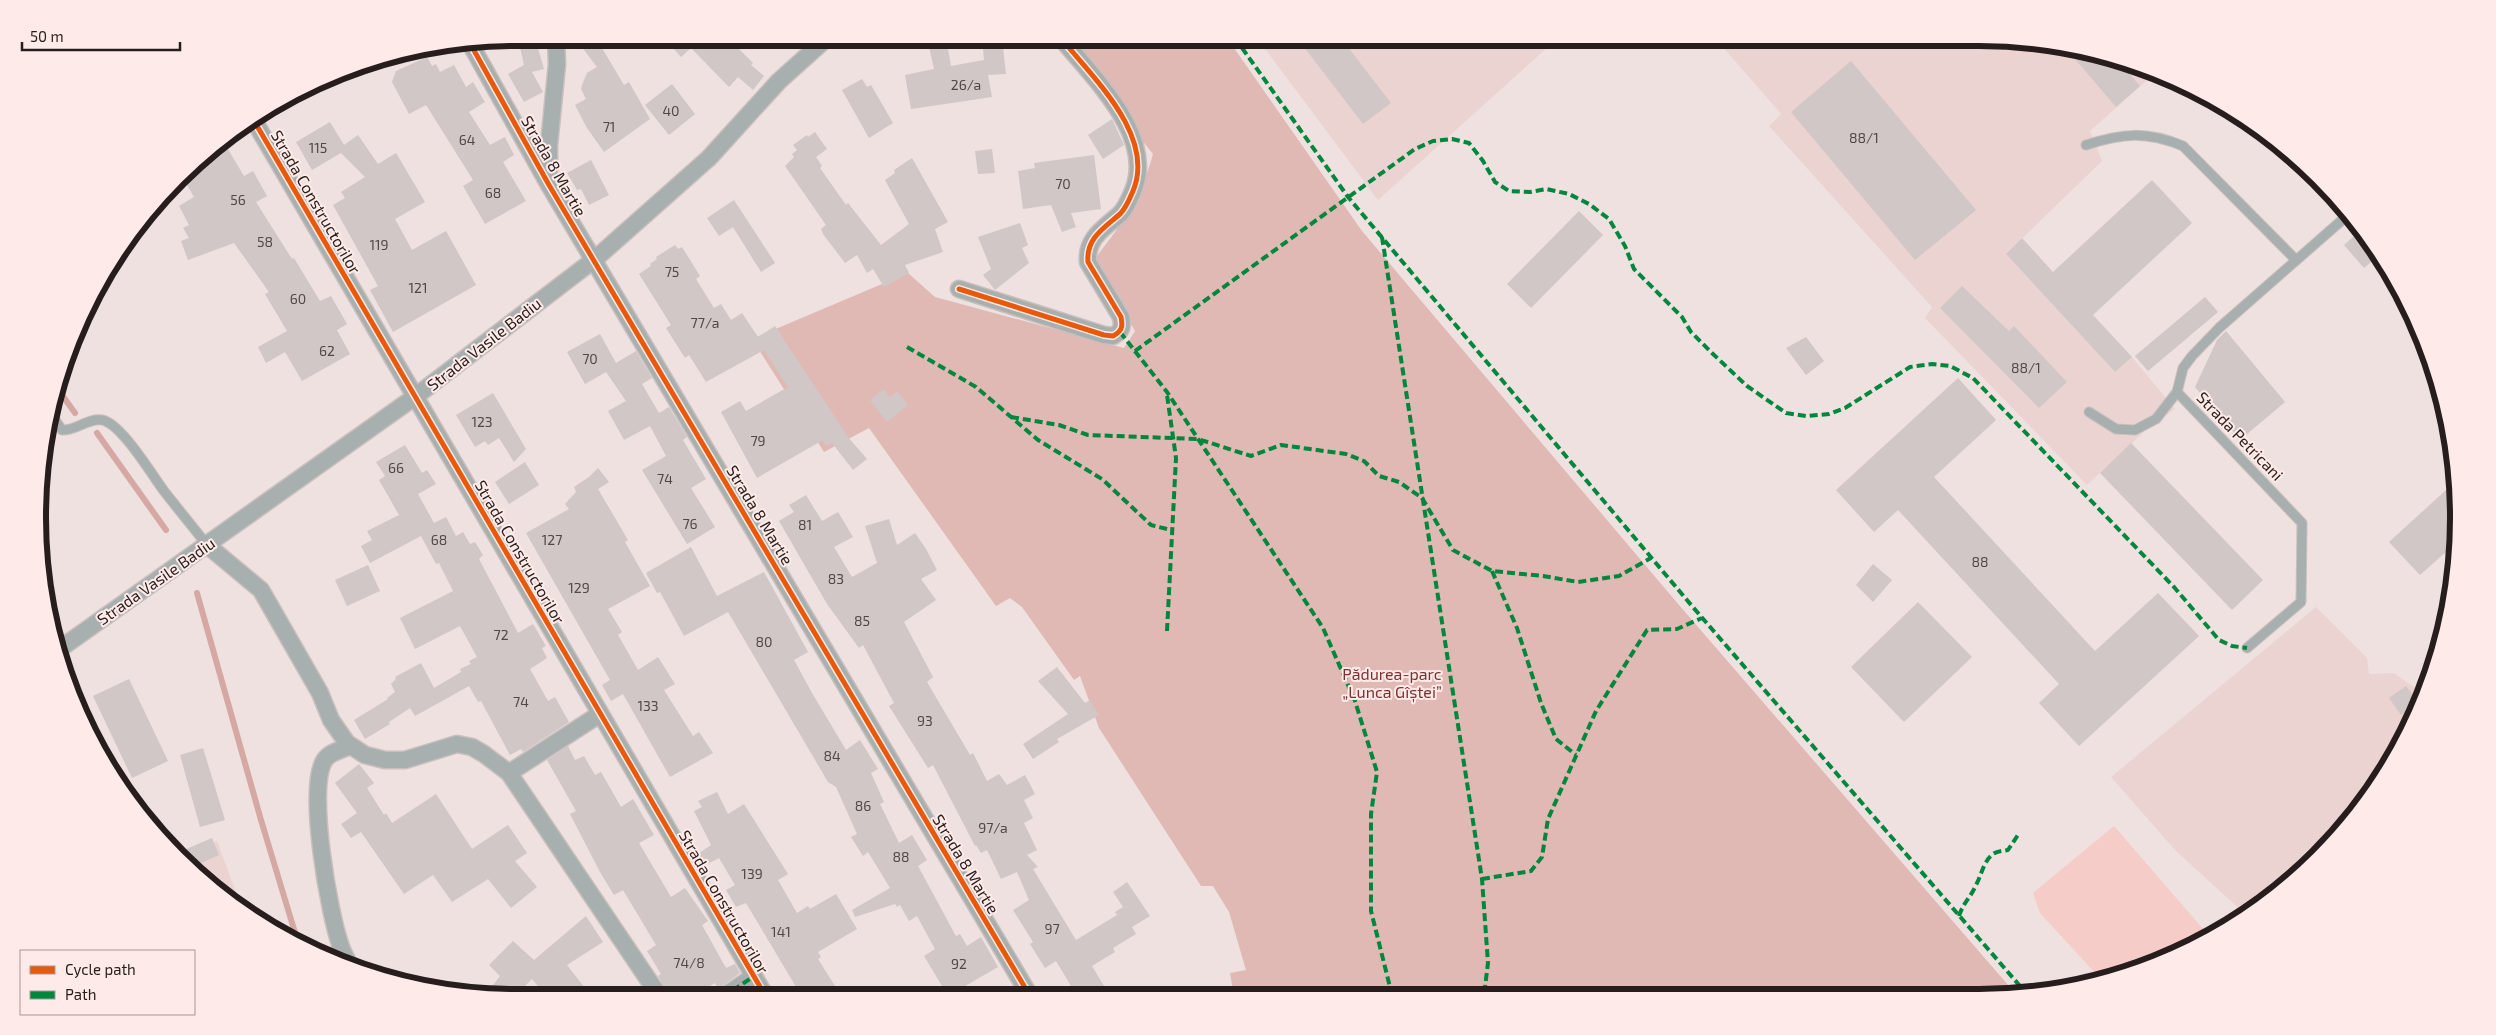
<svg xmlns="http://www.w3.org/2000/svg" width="2496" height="1035" viewBox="0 0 2496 1035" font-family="'Exo 2',sans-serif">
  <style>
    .built { fill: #ebd3d1 }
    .green { fill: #f5ccc8 }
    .forest { fill: #e0b9b5 }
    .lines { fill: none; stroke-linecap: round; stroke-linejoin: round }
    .stream { stroke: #d6a8a4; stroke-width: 6 }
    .building { fill: #d1c7c6 }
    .service-casing { stroke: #c8bfbe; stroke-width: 11 }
    .minor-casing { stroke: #c8bfbe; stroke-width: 19 }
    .service { stroke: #a7afaf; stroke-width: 9 }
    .minor { stroke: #a7afaf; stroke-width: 16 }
    .quiet { stroke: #00873e; stroke-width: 4; stroke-dasharray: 8 4; stroke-linecap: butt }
    .cycleway-casing { stroke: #feeae8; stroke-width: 8 }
    .cycleway { stroke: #e8590c; stroke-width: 5 }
    .labels { text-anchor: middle; stroke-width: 4; stroke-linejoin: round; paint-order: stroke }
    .number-label { font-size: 14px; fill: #514846 }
    .street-label { font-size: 16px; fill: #261d1c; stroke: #feeae8 }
    .park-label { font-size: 16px; fill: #7b312f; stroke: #feeae8 }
    .rim { fill: none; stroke: #261d1c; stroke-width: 6 }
  </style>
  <rect width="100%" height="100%" fill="#eee1df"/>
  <g class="built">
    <path d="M 1257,38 L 1558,38 L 1378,200 Z"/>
    <path d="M 1715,38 L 1978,38 L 2133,63 L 2155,73 L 2090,131 L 2102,161 L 2006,254 L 2115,372 L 2132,357 L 2175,409 L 2148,428 L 2087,485 L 1925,318 L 1932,307 L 1769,126 L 1781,114 Z"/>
    <path d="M 2316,607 L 2367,658 L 2369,674 L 2394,673 L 2422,693 L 2378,784 L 2295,879 L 2244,913 L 2176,851 L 2111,777 Z"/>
    <path d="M 217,841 L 241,906 L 225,898 L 181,857 Z"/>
  </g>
  <path class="green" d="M 2114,826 L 2209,936 L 2191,948 L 2098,976 L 2040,913 L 2033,893 Z"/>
  <path class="forest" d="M 1060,38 L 1227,38 L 1362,231 L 1679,605 L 2015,993 L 1234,996 L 1230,973 L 1246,970 L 1229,912 L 1213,886 L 1201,886 L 1099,728 L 1080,676 L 1074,680 L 1022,607 L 1010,598 L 996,606 L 869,428 L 824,452 L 752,339 L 908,273 L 935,297 L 1124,348 L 1135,331 L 1094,260 C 1123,222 1140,201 1153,154 Z"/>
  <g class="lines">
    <g class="stream">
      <path d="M 57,388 L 75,413"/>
      <path d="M 97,433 L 166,530"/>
      <path d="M 197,593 L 261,820 L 296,936"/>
    </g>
  </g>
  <g class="building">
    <path d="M 518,38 L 535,38 L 544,69 L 532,72 L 543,92 L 524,102 L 508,74 L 524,65 Z"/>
    <path d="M 575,38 L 596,38 L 624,85 L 629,82 L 650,119 L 604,152 L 587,128 L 575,105 L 586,99 L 581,89 L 582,85 L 587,73 L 597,67 Z"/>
    <path d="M 664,38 L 728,38 L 753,63 L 751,65 L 764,76 L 753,90 L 738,77 L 729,87 L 691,48 L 681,57 Z"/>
    <path d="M 927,38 L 946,38 L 951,66 L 984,60 L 983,49 L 1003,47 L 1006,74 L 988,75 L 992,97 L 911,109 L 905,75 L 934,69 Z"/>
    <path d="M 1297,38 L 1341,38 L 1391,103 L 1363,124 Z"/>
    <path d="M 2069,52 L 2118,61 L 2140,86 L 2116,107 Z"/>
    <path d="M 427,57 L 432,66 L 436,64 L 440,72 L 454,65 L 466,87 L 473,82 L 485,102 L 469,112 L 490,145 L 505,137 L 514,155 L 503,162 L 526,201 L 485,224 L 463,186 L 473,180 L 426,105 L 409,114 L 392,82 L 396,71 Z"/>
    <path d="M 1851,61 L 1976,210 L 1915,260 L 1791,112 Z"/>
    <path d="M 862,79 L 867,87 L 871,85 L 893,123 L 869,138 L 842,90 Z"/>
    <path d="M 672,84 L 695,114 L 669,135 L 645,105 Z"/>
    <path d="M 1112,119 L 1124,145 L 1103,159 L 1088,135 Z"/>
    <path d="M 330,122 L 344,145 L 358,135 L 378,164 L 396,153 L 425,202 L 395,219 L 412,250 L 446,231 L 476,285 L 393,332 L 370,290 L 378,286 L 333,205 L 345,198 L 341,192 L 365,177 L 341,153 L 312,170 L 296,142 Z"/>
    <path d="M 815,132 L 827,149 L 816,157 L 822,166 L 820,168 L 846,205 L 848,203 L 881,245 L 909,224 L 885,180 L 895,173 L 894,170 L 912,158 L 948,222 L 935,229 L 943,252 L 905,265 L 909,273 L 884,287 L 873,269 L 867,273 L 857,255 L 845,263 L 823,234 L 821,229 L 826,225 L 785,166 L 794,157 L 792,154 L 797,150 L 793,145 L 807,135 L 808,137 Z"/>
    <path d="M 223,141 L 244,176 L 253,171 L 267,196 L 256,202 L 292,259 L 294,258 L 320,301 L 331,296 L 347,324 L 337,330 L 350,354 L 302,381 L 285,352 L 266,363 L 258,347 L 287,331 L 265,294 L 269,292 L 234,243 L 188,260 L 181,241 L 189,238 L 183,228 L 189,225 L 179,206 L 194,197 L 183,178 L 207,163 L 202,156 Z"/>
    <path d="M 992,149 L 995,173 L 978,174 L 975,151 Z"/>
    <path d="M 1094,155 L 1101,209 L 1071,213 L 1076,227 L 1062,232 L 1051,205 L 1023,209 L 1018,171 L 1035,168 L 1034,163 Z"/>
    <path d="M 591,160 L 609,195 L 589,205 L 581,189 L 577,190 L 567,173 Z"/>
    <path d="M 2152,180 L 2192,223 L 2093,315 L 2132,357 L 2115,372 L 2006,254 L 2022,238 L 2053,272 Z"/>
    <path d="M 734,200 L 775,263 L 761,272 L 733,227 L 719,236 L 707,218 Z"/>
    <path d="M 1579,211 L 1603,235 L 1531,308 L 1507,284 Z"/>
    <path d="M 1020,223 L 1028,245 L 1022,248 L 1029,263 L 995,290 L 983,275 L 991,269 L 978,237 Z"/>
    <path d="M 2362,229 L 2378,256 L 2364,268 L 2344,245 Z"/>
    <path d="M 675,245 L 678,249 L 682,247 L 700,276 L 696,279 L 714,308 L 721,304 L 731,320 L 742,313 L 758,337 L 775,326 L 848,437 L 867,459 L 853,470 L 832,443 L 826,446 L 823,440 L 757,478 L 721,412 L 740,401 L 746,411 L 788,387 L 764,350 L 706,382 L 689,355 L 685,358 L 666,328 L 671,325 L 639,274 L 651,266 L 650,264 L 657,259 L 656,257 Z"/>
    <path d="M 1962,286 L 2009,331 L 2014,326 L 2067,382 L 2039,408 L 1940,308 Z"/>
    <path d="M 2205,297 L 2218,312 L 2148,371 L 2135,356 Z"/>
    <path d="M 2226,331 L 2285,402 L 2240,440 L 2195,387 L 2217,340 Z"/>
    <path d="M 600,334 L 616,363 L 636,351 L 652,378 L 642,384 L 659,413 L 669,407 L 687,437 L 683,440 L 706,479 L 691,488 L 715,527 L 687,544 L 642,470 L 666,456 L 650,426 L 624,440 L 608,411 L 626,401 L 606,372 L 585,384 L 567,352 Z"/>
    <path d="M 1806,337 L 1824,361 L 1806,375 L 1786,348 Z"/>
    <path d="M 1958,378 L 1996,420 L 1934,477 L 2095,651 L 2158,593 L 2199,636 L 2079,746 L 2039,703 L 2059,684 L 1898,510 L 1874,532 L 1836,490 Z"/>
    <path d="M 884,389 L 890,397 L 897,391 L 908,405 L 887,422 L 870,400 Z"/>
    <path d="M 493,393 L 526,449 L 514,462 L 499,438 L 488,445 L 485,441 L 475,447 L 456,415 Z"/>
    <path d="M 2131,443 L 2263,580 L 2232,610 L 2100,473 Z"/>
    <path d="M 405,445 L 422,473 L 427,470 L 436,484 L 418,494 L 434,523 L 446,517 L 456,536 L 463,532 L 470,544 L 475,542 L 483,555 L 479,559 L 518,633 L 533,624 L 546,646 L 542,648 L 547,658 L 530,669 L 548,701 L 555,697 L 569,722 L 523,752 L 521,749 L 510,755 L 481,701 L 478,702 L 469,686 L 415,716 L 410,708 L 389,722 L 390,724 L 365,739 L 354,720 L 388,699 L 387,698 L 395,692 L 391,684 L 396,679 L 395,677 L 421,663 L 434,688 L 461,672 L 460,669 L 471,664 L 469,661 L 477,657 L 460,626 L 415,649 L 400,618 L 453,591 L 439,563 L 436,564 L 421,536 L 370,563 L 361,546 L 372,540 L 367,531 L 399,515 L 379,480 L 385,476 L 376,462 Z"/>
    <path d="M 525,462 L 539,485 L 509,504 L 495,482 Z"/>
    <path d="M 598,468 L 609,482 L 598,489 L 628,540 L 625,542 L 650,586 L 608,609 L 622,632 L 618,635 L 638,670 L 658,657 L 675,684 L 664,690 L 693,736 L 699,732 L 713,753 L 670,777 L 623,694 L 611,701 L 602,685 L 610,680 L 526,533 L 569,509 L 565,504 L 576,492 L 574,487 L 589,477 Z"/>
    <path d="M 2457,480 L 2456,543 L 2420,575 L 2389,542 Z"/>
    <path d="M 806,495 L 822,521 L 838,512 L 853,537 L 834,547 L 852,577 L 877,563 L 865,526 L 889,519 L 897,545 L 915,533 L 926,549 L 937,570 L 921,579 L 936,600 L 904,622 L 933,677 L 927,682 L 970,755 L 973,753 L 987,781 L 999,774 L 1007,785 L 1025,775 L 1035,794 L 1024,800 L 1033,818 L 1024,823 L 1037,850 L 1027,855 L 1038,867 L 1033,869 L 1076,940 L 1117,915 L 1115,912 L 1123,907 L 1113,892 L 1127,882 L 1150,916 L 1132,927 L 1136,934 L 1113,948 L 1115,952 L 1092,966 L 1110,996 L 1077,996 L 1056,961 L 1045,968 L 1030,944 L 1033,942 L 1013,910 L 1029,900 L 1017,872 L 1001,879 L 987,850 L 981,853 L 976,845 L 975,846 L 933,765 L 928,768 L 889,706 L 894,703 L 863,645 L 859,648 L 827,604 L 779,521 L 794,512 L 789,505 Z"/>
    <path d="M 691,547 L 717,596 L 764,572 L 808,652 L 794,660 L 812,693 L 846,750 L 860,740 L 878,769 L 871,773 L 884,802 L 880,804 L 899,843 L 912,835 L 927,860 L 918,866 L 956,936 L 960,934 L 967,946 L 981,937 L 998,967 L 948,996 L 924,956 L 935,949 L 917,916 L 909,921 L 900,905 L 897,907 L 895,904 L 855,917 L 852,910 L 890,888 L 868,852 L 863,856 L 851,837 L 857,834 L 836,787 L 828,782 L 728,612 L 684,636 L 660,592 L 657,593 L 646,573 Z"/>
    <path d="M 1873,564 L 1892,580 L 1873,602 L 1856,585 Z"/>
    <path d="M 368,565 L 380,591 L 347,606 L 335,580 Z"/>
    <path d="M 1918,602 L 1972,657 L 1904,722 L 1851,667 Z"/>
    <path d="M 1057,667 L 1085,703 L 1090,700 L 1099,715 L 1057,739 L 1059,742 L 1033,759 L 1023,744 L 1068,714 L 1038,681 Z"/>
    <path d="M 129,679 L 168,761 L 132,778 L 93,696 Z"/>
    <path d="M 2406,686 L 2418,702 L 2401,715 L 2389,698 Z"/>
    <path d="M 568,746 L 575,760 L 584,756 L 595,775 L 601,772 L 621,807 L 633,799 L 654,835 L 639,843 L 671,897 L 685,888 L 708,921 L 702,925 L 726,968 L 735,964 L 740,973 L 718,989 L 715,983 L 691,997 L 670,997 L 658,976 L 661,974 L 647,951 L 656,945 L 623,890 L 614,895 L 600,872 L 570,814 L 576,811 L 547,760 Z"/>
    <path d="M 203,748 L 225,820 L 200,827 L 180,755 Z"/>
    <path d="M 359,764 L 374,783 L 367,788 L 384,815 L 386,813 L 392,823 L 436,794 L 472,849 L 508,825 L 527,853 L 515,861 L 537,887 L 511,908 L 488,879 L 452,902 L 433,875 L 404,894 L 361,832 L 351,838 L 341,824 L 357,813 L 335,783 Z"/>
    <path d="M 717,792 L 728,814 L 744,804 L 788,874 L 778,880 L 797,913 L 808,906 L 810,909 L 836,894 L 857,929 L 818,952 L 821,957 L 818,959 L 835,986 L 817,997 L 802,997 L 746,903 L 736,907 L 726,890 L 735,885 L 719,858 L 702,867 L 695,856 L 711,845 L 694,811 L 702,807 L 698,801 Z"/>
    <path d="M 212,838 L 219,855 L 192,867 L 177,853 Z"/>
    <path d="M 586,916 L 603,942 L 567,965 L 592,997 L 556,997 L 550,991 L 545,995 L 532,979 L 515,996 L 487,993 L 500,976 L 489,965 L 513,941 L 534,960 Z"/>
  </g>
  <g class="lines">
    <defs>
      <g id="service">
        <path d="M 2086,145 C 2123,133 2146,131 2183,146 L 2296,260"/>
        <path d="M 2177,392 L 2302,523 L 2301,602 L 2247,648"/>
        <path d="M 2089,412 L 2116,429 L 2135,430 L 2156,419 L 2177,392 L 2183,368 L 2192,356 L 2219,328 L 2349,214"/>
        <path d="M 51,414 L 62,430 C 76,431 87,418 102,420 C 121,423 152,475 164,491 C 178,509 193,527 207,545"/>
      </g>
      <g id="minor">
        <path d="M 471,45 L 549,185 L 1030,996"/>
        <path d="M 253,119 L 766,997"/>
        <path d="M 549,182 L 549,145 L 557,64 L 556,38"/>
        <path d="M 959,289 L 1104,335 L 1113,336 C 1122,331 1123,327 1121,317 L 1088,262 C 1086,238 1104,228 1120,214 C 1126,208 1130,198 1133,191 C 1156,136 1093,78 1061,38"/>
        <path d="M 207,545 L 261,590 L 320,693 L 331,720 L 347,743 L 365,755 L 385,760 L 405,760 L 457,744 L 472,747 L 484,754 L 509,773 L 660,997"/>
        <path d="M 61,648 L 416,396 L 595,259 L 709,158 L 779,81 L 827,38"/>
        <path d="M 509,773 L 600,714"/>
        <path d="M 349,965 C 347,959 343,953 341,947 C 329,914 307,790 324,761 C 329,752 341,750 350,746"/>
        <path d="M 723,997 L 754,976"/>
      </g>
    </defs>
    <use href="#service" class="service-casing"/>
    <use href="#minor" class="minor-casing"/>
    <use href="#service" class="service"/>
    <use href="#minor" class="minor"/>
    <g class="quiet">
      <path d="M 1235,38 L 1348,197 L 1692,606 L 2026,993"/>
      <path d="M 1382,237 L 1482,879 L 1488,963 L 1484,995"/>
      <path d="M 1120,332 L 1167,392 L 1323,628 L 1355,701 L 1377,772 L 1371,814 L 1371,911 L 1392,995"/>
      <path d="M 907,347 L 976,387 L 1038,440 L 1102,479 L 1151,525 L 1171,530"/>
      <path d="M 1135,351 L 1415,149 L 1433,141 L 1452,139 L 1469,143 L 1483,161 L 1495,182 L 1509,191 L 1530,192 L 1546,189 L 1569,194 L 1589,204 L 1609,219 L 1625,246 L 1634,269 L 1682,317 L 1691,332 L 1713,354 L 1747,386 L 1786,413 L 1806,416 L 1829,414 L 1845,408 L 1910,367 L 1932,364 L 1950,366 L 1973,378 L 2174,587 L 2219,640 L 2232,646 L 2247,648"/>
      <path d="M 1011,417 L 1059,425 L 1088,435 L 1198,439 L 1251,456 L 1281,445 L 1346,454 L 1364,461 L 1379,476 L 1399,482 L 1422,498 L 1453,550 L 1492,571 L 1543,576 L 1578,582 L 1619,576 L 1651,558"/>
      <path d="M 1492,571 L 1517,628 L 1541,703 L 1556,739 L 1576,755"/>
      <path d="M 1167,631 L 1176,458 L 1167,395"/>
      <path d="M 1482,879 L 1531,871 L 1542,857 L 1548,819 L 1596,711 L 1647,630 L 1677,629 L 1702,618"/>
      <path d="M 1959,916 C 1963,903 1971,897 1976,885 C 1982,874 1983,862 1993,854 C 1997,851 2003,851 2008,850 L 2018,835"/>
      <path d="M 723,997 L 754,976"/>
    </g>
    <defs>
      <g id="cycleway">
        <path d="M 471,45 L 549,185 L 1030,996"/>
        <path d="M 253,119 L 766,997"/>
        <path d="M 959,289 L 1104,335 L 1113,336 C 1122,331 1123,327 1121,317 L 1088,262 C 1086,238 1104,228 1120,214 C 1126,208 1130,198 1133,191 C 1156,136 1093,78 1061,38"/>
      </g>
    </defs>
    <use href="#cycleway" class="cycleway-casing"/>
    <use href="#cycleway" class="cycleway"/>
  </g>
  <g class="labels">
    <g class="number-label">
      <text x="966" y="90">26/a</text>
      <text x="671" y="116">40</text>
      <text x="609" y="132">71</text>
      <text x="1864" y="143">88/1</text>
      <text x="467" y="145">64</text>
      <text x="318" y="153">115</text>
      <text x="1063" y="189">70</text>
      <text x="493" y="198">68</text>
      <text x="238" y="205">56</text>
      <text x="265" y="247">58</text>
      <text x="379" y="250">119</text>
      <text x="672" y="277">75</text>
      <text x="418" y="293">121</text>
      <text x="298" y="304">60</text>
      <text x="705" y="328">77/a</text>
      <text x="327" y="356">62</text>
      <text x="590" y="364">70</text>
      <text x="2026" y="373">88/1</text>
      <text x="482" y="427">123</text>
      <text x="758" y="446">79</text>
      <text x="396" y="473">66</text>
      <text x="665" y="484">74</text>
      <text x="690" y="529">76</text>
      <text x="805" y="530">81</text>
      <text x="439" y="545">68</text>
      <text x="552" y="545">127</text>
      <text x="1980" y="567">88</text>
      <text x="836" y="584">83</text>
      <text x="579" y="593">129</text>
      <text x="862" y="626">85</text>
      <text x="501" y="640">72</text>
      <text x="764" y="647">80</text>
      <text x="521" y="707">74</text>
      <text x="648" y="711">133</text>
      <text x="925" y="726">93</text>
      <text x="832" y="761">84</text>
      <text x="863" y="811">86</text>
      <text x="993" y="833">97/a</text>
      <text x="901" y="862">88</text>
      <text x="752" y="879">139</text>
      <text x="1052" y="934">97</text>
      <text x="781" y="937">141</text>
      <text x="689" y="968">74/8</text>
      <text x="959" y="969">92</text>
    </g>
    <g class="street-label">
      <text transform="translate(554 166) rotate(60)" y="6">Strada 8 Martie</text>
      <text transform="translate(316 202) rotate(60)" y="6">Strada Constructorilor</text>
      <text transform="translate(484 344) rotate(-38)" y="6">Strada Vasile Badiu</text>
      <text transform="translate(2240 436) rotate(46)" y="6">Strada Petricani</text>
      <text transform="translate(760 515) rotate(59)" y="6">Strada 8 Martie</text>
      <text transform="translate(520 552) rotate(60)" y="6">Strada Constructorilor</text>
      <text transform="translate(156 581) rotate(-35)" y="6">Strada Vasile Badiu</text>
      <text transform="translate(966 864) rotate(59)" y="6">Strada 8 Martie</text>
      <text transform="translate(724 902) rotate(60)" y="6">Strada Constructorilor</text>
    </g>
    <g class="park-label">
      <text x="1392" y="680">Pădurea-parc<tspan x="1392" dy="18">„Lunca Gîștei”</tspan></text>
    </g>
  </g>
  <path d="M0 0H2496V1035H0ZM517 46H1979A471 471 0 0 1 2450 517V518A471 471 0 0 1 1979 989H517A471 471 0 0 1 46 518V517A471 471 0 0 1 517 46Z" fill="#feeae8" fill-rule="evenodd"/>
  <path class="rim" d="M517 46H1979A471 471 0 0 1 2450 517V518A471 471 0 0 1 1979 989H517A471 471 0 0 1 46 518V517A471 471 0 0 1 517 46Z"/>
  <rect x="20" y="950" width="175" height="65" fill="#feeae8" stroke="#a89896"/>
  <rect x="30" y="966" width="25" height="8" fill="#e8590c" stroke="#a89896"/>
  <text x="65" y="975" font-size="15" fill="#261d1c">Cycle path</text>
  <rect x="30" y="991" width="25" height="8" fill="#00873e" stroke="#a89896"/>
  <text x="65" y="1000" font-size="15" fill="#261d1c">Path</text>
  <path d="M22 42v8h158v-8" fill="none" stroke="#261d1c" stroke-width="2.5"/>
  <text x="30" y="42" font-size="15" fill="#261d1c" stroke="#feeae8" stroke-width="4" paint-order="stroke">50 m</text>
</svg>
